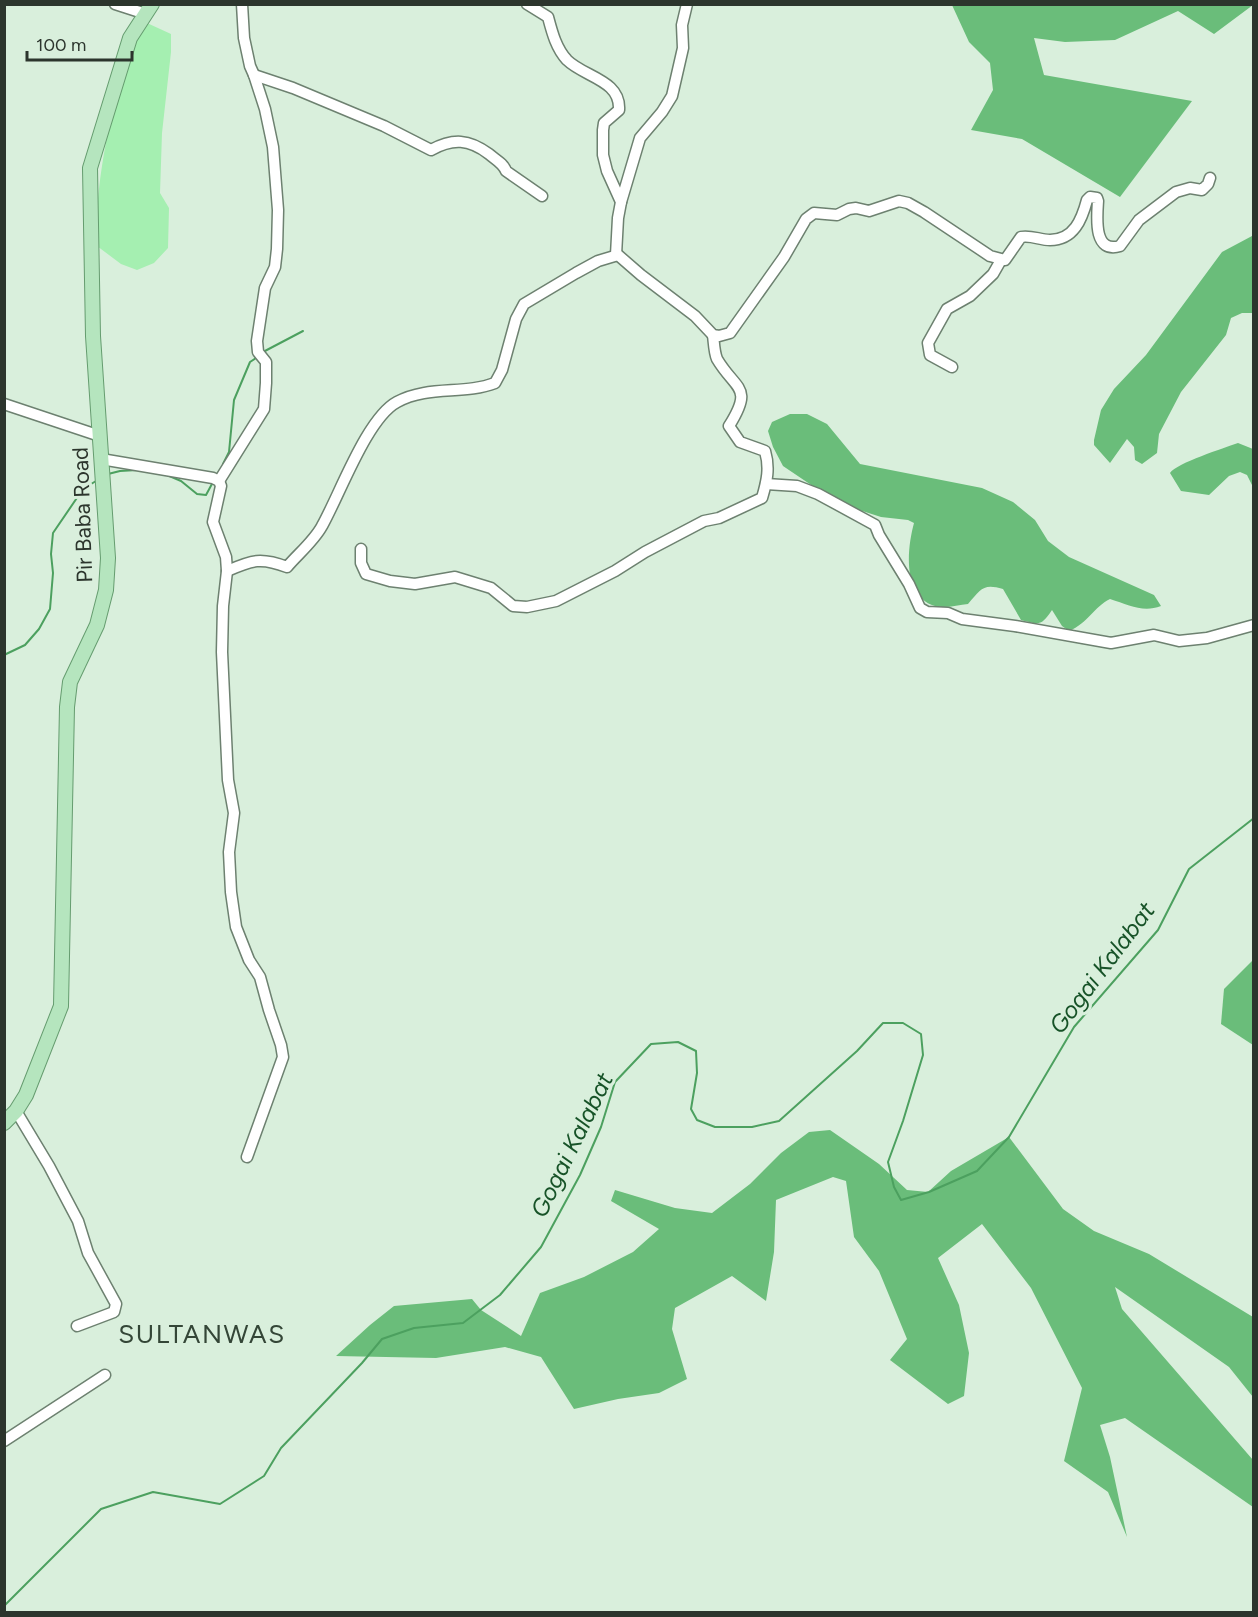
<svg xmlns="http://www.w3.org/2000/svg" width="1258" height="1617" viewBox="0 0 1258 1617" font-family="Figtree,sans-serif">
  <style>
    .green { fill: #a5efb1 }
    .forest { fill: #6abd7a }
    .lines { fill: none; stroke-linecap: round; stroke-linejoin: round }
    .stream { stroke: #4ca05f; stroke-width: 2 }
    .minor-casing { stroke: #6d8170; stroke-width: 13 }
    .major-casing { stroke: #659c6f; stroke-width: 16 }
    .minor { stroke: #fff; stroke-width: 10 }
    .major { stroke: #b5e5be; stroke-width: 14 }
    .labels { text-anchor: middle; stroke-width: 6; stroke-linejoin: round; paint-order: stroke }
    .street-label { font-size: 22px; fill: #2c352d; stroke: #d9efdc }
    .water-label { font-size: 24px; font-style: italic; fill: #175328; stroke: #d9efdc }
    .quarter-label { font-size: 26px; letter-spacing: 1.5px; fill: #344637; stroke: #d9efdc }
  </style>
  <rect width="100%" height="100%" fill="#d9efdc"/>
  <path class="green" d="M 147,23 L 171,34 L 171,52 L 162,133 L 160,193 L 169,208 L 168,248 L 154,263 L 137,270 L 121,264 L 97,246 C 93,189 115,70 147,23 Z"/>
  <g class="forest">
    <path d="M 952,5 L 1253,5 L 1214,34 L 1178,11 L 1115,40 L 1065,42 L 1034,38 L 1044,75 L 1192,101 L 1120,197 L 1022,139 L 971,130 L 993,90 L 990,63 L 969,42 Z"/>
    <path d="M 1252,236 L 1254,237 L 1253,313 L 1242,313 L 1231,318 L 1226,335 L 1181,392 L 1159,434 L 1157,453 L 1142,464 L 1135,460 L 1134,447 L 1127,439 L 1110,463 L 1094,445 L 1094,440 L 1101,410 L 1114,389 L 1146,355 L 1222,252 Z"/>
    <path d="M 790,414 L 807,414 L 827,424 L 860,464 L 982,488 L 1013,502 L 1035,520 L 1048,541 L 1069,557 L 1154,595 L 1161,606 C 1143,613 1129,605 1110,599 C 1094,607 1088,623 1069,631 L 1062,626 L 1052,610 C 1041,626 1040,625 1021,620 L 1003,589 C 983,583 981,589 968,604 C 958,605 945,609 935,606 C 902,596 907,549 914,523 L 908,520 L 881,517 L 853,508 L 829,497 L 783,466 L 773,447 L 768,431 L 772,422 Z"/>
    <path d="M 1238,443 L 1253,449 L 1253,487 L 1247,475 L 1240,472 L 1229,476 L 1209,495 L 1181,491 L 1170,473 C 1177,463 1224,448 1238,443 Z"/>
    <path d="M 1253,960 L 1253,1045 L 1221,1024 L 1224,989 Z"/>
    <path d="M 830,1130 L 879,1164 L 907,1190 L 928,1192 L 951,1171 L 1009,1137 L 1063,1209 L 1094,1231 L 1149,1254 L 1253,1317 L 1253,1397 L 1229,1367 L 1115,1287 L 1122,1309 L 1253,1460 L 1253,1507 L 1125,1418 L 1100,1425 L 1110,1457 L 1127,1537 L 1108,1492 L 1064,1461 L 1082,1388 L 1031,1288 L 982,1224 L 938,1258 L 959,1305 L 969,1353 L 964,1396 L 948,1404 L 890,1360 L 907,1339 L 879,1271 L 854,1237 L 846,1181 L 833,1177 L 776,1200 L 774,1252 L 766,1301 L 732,1276 L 675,1308 L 672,1329 L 687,1379 L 659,1393 L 618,1399 L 574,1409 L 541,1357 L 505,1347 L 436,1358 L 336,1356 L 370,1325 L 394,1306 L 472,1299 L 481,1310 L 521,1336 L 540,1293 L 584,1277 L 633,1252 L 659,1229 L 611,1201 L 615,1190 L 675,1208 L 712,1213 L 750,1184 L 781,1153 L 809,1132 Z"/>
  </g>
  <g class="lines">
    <g class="stream">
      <path d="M 263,352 L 303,331"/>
      <path d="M 223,464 L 229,452 L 234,400 L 250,362 L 256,358"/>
      <path d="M 108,474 L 120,471 L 137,470"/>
      <path d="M 167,475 L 181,481 L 197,494 L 206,495 L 213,482"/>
      <path d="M 4,655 L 25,645 L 39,629 L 50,609 L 53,573 L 51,554 L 53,533 L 83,489 L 96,481"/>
      <path d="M 4,1606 L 101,1509 L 153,1492 L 220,1504 L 264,1476 L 281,1448 L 362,1363 L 382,1339 L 414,1328 L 463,1323 L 500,1295 L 541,1247 L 580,1175 L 601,1127 L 615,1082 L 651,1044 L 678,1042 L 696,1051 L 697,1073 L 691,1109 L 697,1120 L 715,1127 L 752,1127 L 779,1121 L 857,1051 L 883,1023 L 903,1023 L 921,1034 L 923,1055 L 903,1121 L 888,1162 L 894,1187 L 901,1200 L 929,1192 L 977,1171 L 1009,1137 L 1074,1027 L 1158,930 L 1189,869 L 1254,818"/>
    </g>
    <defs>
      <g id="minor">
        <path d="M 115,4 L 146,14"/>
        <path d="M 527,4 L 548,17 C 552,32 556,48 567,60 C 584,77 621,80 619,110 L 604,123 L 603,130 L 603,155 L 607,171 L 621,202 L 618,218 L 616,255"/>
        <path d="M 254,75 L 293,88 L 384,126 L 431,150 C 453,138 469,139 489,154 C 496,160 503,163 506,171 L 542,196"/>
        <path d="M 621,202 L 640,138 L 662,112 L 672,96 L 683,48 L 682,25 L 687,4"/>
        <path d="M 952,367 L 930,355 L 928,343 L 947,309 L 970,296 L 993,274 L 1001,260"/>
        <path d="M 4,404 L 100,436"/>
        <path d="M 101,459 L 213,478 L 219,481 L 221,486 L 213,522 L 226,557 L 227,571 L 223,606 L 222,652 L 228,780 L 234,813 L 229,852 L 231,892 L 236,927 L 249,960 L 260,977 L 269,1010 L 281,1045 L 283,1057 L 247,1157"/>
        <path d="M 219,481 L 264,409 L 266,383 L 266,362 L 258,352 L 257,341 L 265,288 L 275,267 L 277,249 L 278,210 L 273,147 L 265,109 L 254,75 L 250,66 L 244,38 L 242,4"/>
        <path d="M 766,484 L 797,486 L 818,494 L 875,525 L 879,535 L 909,584 L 920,608 L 927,612 L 948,613 L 962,619 L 1015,626 L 1111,643 L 1154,635 L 1179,641 L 1207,638 L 1254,625"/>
        <path d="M 361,549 L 361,563 L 366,574 L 390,581 L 415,584 L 455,577 L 491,588 L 513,606 L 527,607 L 556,601 L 615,571 L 645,552 L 704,521 L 719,518 L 762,498 C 767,481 770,468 765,451 L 740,442 L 729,426 C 754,386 736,391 717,359 C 714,352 714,342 713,335"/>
        <path d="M 227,571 C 252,560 261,557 287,567 C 298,554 314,541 322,526 C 340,494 367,418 397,402 C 428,385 464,395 495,383 L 502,370 L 516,319 L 524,304 L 576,273 L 598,261 L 618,255 L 641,275 L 695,316 L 713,335 L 719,336 L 730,333 L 784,257 L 806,219 L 814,213 L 837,215 L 849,209 L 856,208 L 869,211 L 899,201 L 908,203 L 924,212 L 990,256 L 1005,260 L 1021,237 C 1031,235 1040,240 1050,240 C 1074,240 1082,219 1087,200 L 1090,197 L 1097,198 L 1098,201 C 1097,217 1093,254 1120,246 L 1139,220 L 1176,192 L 1190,188 L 1202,190 L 1208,184 L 1210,178"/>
        <path d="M 16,1111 L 49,1166 L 78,1221 L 88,1253 L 116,1304 L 114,1312 L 77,1326"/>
        <path d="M 4,1441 L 105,1375"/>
      </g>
      <path id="major" d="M 4,1123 L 16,1111 L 26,1095 L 61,1006 L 67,707 L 70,682 L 97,625 L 106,590 L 108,558 L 93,336 L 90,168 L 130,38 L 152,4"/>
    </defs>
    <use href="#minor" class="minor-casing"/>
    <use href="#major" class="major-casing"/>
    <use href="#minor" class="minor"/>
    <use href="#major" class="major"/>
  </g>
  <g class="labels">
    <g class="street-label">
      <text transform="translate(82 515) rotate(-92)" y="8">Pir Baba Road</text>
    </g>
    <g class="water-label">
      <text transform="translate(1102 968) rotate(-53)" y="8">Gogai Kalabat</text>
      <text transform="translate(572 1145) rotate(-64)" y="8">Gogai Kalabat</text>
    </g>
    <g class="quarter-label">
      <text x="202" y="1343">SULTANWAS</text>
    </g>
  </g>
  <rect width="1258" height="1617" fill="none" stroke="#2c352d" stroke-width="12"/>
  <path d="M27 51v9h105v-9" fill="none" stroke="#2c352d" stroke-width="3"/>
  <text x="36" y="51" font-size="18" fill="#2c352d" stroke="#d9efdc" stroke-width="4.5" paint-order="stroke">100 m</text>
</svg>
